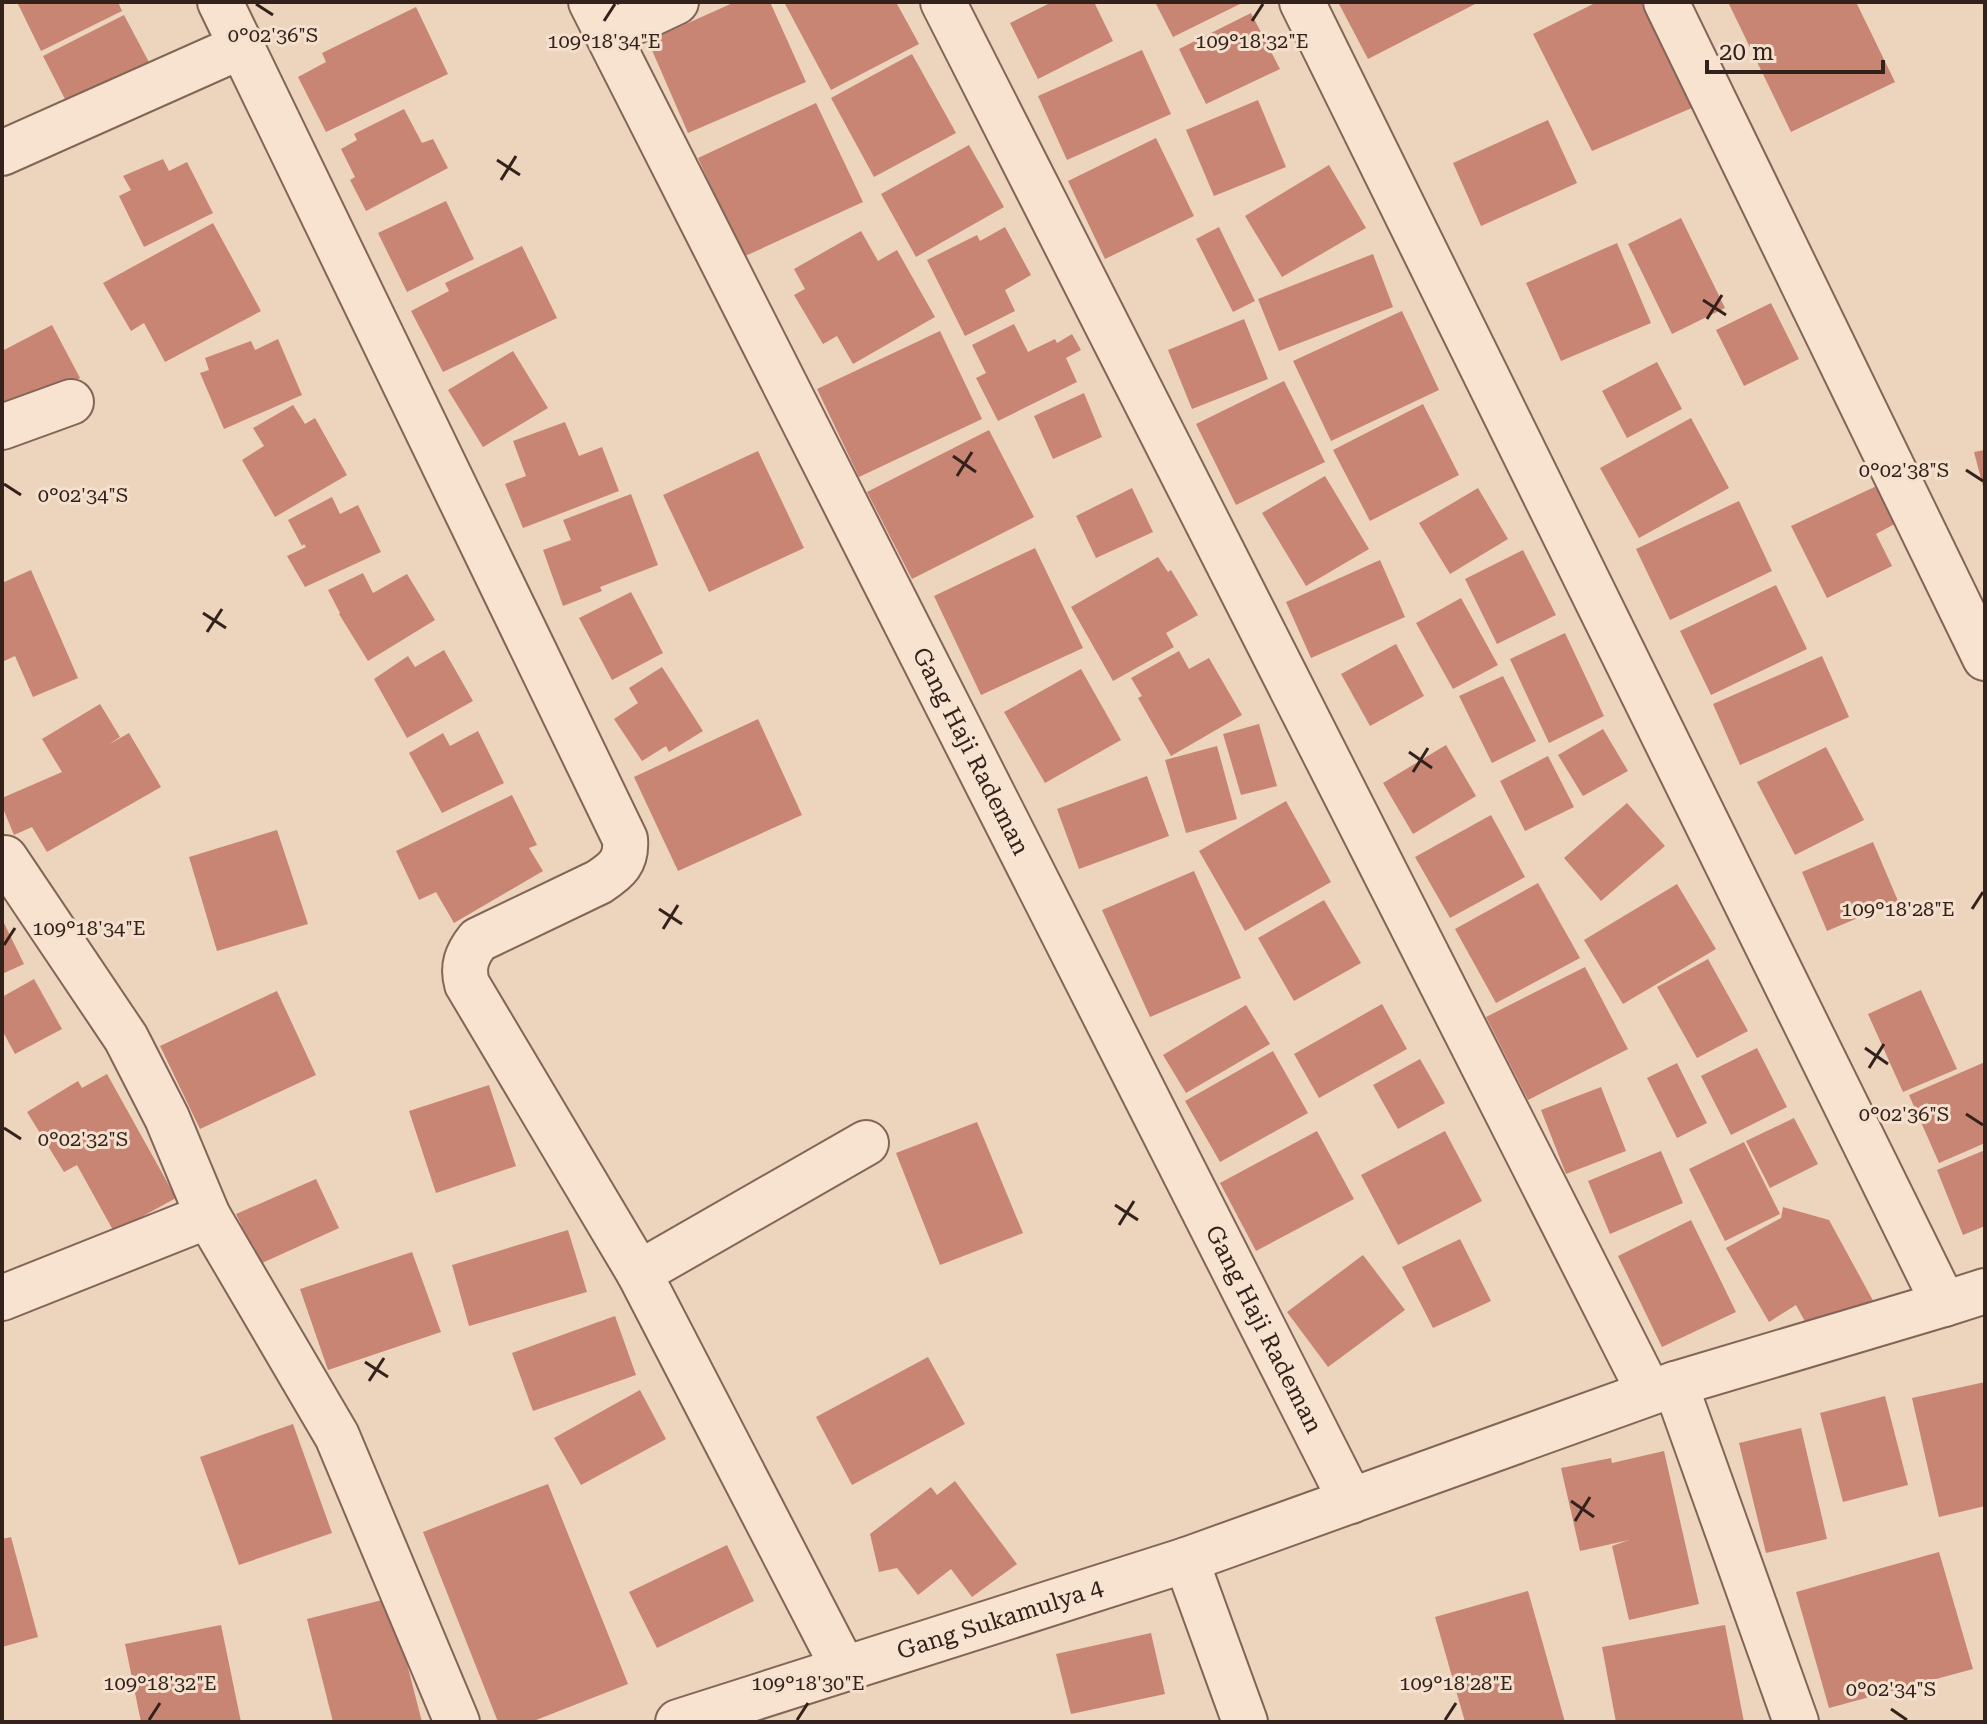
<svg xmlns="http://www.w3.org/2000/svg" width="1987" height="1724" viewBox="0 0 1987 1724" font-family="'Roboto Serif',serif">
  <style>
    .building { fill: #c98574 }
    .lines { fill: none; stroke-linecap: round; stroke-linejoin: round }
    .street-casing { stroke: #836557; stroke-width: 48 }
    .street { stroke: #f7e3d0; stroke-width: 44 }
    .ticks { fill: none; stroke: #33221b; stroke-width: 3 }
    .labels { text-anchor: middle; stroke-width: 6; stroke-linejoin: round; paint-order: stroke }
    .street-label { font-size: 24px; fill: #33221b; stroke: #f4e0cd }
    .ticks-label { font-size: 20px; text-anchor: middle; fill: #33221b; stroke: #f4e0cd; stroke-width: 6; stroke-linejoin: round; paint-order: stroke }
  </style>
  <rect width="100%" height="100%" fill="#ecd4bd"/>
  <g class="building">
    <path d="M 17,2 L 118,2 L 122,11 L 41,51 Z"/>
    <path d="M 735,2 L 770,2 L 806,82 L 688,133 L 648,41 Z"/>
    <path d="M 784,2 L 896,2 L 919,44 L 831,90 Z"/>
    <path d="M 1052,2 L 1094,2 L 1113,41 L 1038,79 L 1010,23 Z"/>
    <path d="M 1155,2 L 1244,2 L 1173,37 Z"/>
    <path d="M 1338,2 L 1479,2 L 1368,59 Z"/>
    <path d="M 1597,2 L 1641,2 L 1694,107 L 1592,151 L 1533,34 Z"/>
    <path d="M 1728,2 L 1856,2 L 1895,82 L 1791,132 Z"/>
    <path d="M 416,7 L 448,74 L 326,132 L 298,77 L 326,62 L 322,53 Z"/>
    <path d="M 1251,13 L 1280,69 L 1206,104 L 1179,49 Z"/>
    <path d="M 124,15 L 151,66 L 69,107 L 43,56 Z"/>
    <path d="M 1142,50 L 1171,114 L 1067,160 L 1038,96 Z"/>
    <path d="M 912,54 L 956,133 L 874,177 L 831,98 Z"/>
    <path d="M 1258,100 L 1286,167 L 1214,196 L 1186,130 Z"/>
    <path d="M 816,103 L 863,202 L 743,257 L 698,158 Z"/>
    <path d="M 404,109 L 422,143 L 433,139 L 448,168 L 366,211 L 350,180 L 355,177 L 341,149 L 357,140 L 354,134 Z"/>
    <path d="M 1548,120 L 1577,183 L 1481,226 L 1453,163 Z"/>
    <path d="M 1156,138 L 1194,216 L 1105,259 L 1068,181 Z"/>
    <path d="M 969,145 L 1004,207 L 916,257 L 881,194 Z"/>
    <path d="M 163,159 L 169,171 L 187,162 L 213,213 L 144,247 L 119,196 L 131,190 L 123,176 Z"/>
    <path d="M 1329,165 L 1366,228 L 1282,277 L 1245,216 Z"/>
    <path d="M 446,201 L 474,259 L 407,292 L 378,233 Z"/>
    <path d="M 1681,218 L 1725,308 L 1672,334 L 1628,244 Z"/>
    <path d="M 213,223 L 261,311 L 165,362 L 144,323 L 131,331 L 103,283 Z"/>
    <path d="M 1005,227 L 1031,275 L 1005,290 L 1015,311 L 965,336 L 927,260 L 977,235 L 980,241 Z"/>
    <path d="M 1219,227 L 1255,301 L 1233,312 L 1196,239 Z"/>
    <path d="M 861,231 L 878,261 L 897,250 L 935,317 L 853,364 L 837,336 L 823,344 L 794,295 L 805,289 L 794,269 Z"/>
    <path d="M 1617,243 L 1651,323 L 1561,361 L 1526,283 Z"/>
    <path d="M 522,246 L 557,318 L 443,372 L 411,311 L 449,291 L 445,283 Z"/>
    <path d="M 1373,254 L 1393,307 L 1279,351 L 1258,299 Z"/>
    <path d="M 1771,303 L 1799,359 L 1744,386 L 1716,330 Z"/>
    <path d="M 1402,311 L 1439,390 L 1331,441 L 1293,361 Z"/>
    <path d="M 1244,319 L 1268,379 L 1192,409 L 1168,350 Z"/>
    <path d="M 1014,324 L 1028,352 L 1055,339 L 1057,343 L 1072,334 L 1081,350 L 1066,358 L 1077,382 L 998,421 L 976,378 L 986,373 L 972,345 Z"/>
    <path d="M 52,325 L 80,378 L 2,418 L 2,351 Z"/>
    <path d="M 940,331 L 982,419 L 859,477 L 817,389 Z"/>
    <path d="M 278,339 L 302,395 L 224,429 L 200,373 L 209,370 L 205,358 L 251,341 L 255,350 Z"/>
    <path d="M 513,351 L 548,408 L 483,447 L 448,390 Z"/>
    <path d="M 1657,362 L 1682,409 L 1627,438 L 1602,391 Z"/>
    <path d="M 1284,381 L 1325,462 L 1236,505 L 1196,424 Z"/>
    <path d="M 1084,393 L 1102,437 L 1053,459 L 1034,416 Z"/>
    <path d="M 1423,404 L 1459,475 L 1370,521 L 1333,450 Z"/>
    <path d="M 293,405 L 305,424 L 315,418 L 347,475 L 275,517 L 242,460 L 264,446 L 253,428 Z"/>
    <path d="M 1691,418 L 1729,488 L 1639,538 L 1600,468 Z"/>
    <path d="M 565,422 L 579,456 L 602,447 L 619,491 L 523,528 L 505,484 L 526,476 L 513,441 Z"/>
    <path d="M 989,430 L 1034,517 L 912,579 L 867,492 Z"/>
    <path d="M 1985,450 L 1985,490 L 1984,490 L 1974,452 Z"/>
    <path d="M 758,451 L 804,548 L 709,592 L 663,495 Z"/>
    <path d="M 1325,476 L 1369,549 L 1306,586 L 1262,513 Z"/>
    <path d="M 1883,483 L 1902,520 L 1876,534 L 1892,566 L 1827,598 L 1791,526 Z"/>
    <path d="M 1132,488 L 1153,532 L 1096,558 L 1076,516 Z"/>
    <path d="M 1478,488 L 1508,539 L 1450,574 L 1419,523 Z"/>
    <path d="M 631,494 L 658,565 L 600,587 L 602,591 L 563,606 L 543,550 L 571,540 L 563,520 Z"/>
    <path d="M 332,497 L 340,514 L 358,505 L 381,552 L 305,587 L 287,556 L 306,547 L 304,544 L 302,546 L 288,520 Z"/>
    <path d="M 1739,501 L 1772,571 L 1670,620 L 1636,549 Z"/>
    <path d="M 1035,548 L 1083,648 L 981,695 L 934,596 Z"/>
    <path d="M 1523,550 L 1556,615 L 1497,644 L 1465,579 Z"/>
    <path d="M 1158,557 L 1168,572 L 1171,570 L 1198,615 L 1166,633 L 1174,647 L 1113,681 L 1071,607 Z"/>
    <path d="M 1380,560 L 1405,617 L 1311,658 L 1286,602 Z"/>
    <path d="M 31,570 L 78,678 L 33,697 L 15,656 L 2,662 L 2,583 Z"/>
    <path d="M 363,573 L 373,593 L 407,574 L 435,620 L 368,661 L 339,614 L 340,613 L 328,590 Z"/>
    <path d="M 1776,585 L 1807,649 L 1711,695 L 1680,631 Z"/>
    <path d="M 631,592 L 663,653 L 612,680 L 579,618 Z"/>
    <path d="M 1461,598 L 1498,665 L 1453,689 L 1416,623 Z"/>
    <path d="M 1565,633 L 1604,716 L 1549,743 L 1510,659 Z"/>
    <path d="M 1396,644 L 1424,696 L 1370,726 L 1341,674 Z"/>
    <path d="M 444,650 L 473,701 L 407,738 L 374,679 L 408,656 L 415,667 Z"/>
    <path d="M 1179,651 L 1189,669 L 1209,658 L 1242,715 L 1171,756 L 1138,698 L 1142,696 L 1131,678 Z"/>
    <path d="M 1822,656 L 1849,717 L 1740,765 L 1713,704 Z"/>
    <path d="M 662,667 L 703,731 L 669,752 L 666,746 L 642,761 L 614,719 L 638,703 L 629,688 Z"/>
    <path d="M 1081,669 L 1121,740 L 1045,783 L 1004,712 Z"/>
    <path d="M 1503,676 L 1536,741 L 1492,763 L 1459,696 Z"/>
    <path d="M 100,704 L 120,737 L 108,745 L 129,733 L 161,787 L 47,852 L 32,827 L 14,835 L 2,806 L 2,798 L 62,772 L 42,739 Z"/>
    <path d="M 758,719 L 802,815 L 678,871 L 634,777 Z"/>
    <path d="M 1259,724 L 1277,786 L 1241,795 L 1223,734 Z"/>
    <path d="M 1603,729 L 1628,771 L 1583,796 L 1558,755 Z"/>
    <path d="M 478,731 L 504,783 L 442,813 L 409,753 L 443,733 L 450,746 Z"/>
    <path d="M 1446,745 L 1476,796 L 1413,834 L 1383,783 Z"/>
    <path d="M 1217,746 L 1237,819 L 1186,833 L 1165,760 Z"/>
    <path d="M 1826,747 L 1864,820 L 1795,855 L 1757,782 Z"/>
    <path d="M 1548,756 L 1574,807 L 1525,831 L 1500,781 Z"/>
    <path d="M 1147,776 L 1169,836 L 1079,869 L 1057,809 Z"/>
    <path d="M 512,795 L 537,845 L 529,848 L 543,871 L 454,923 L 436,892 L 419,900 L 396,851 Z"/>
    <path d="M 1286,801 L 1331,882 L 1245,931 L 1199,851 Z"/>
    <path d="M 1627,803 L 1665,846 L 1601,901 L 1564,858 Z"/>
    <path d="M 1491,815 L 1525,877 L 1450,918 L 1415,857 Z"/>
    <path d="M 277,830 L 308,924 L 217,951 L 189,857 Z"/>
    <path d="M 1873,842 L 1898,901 L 1827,931 L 1802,872 Z"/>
    <path d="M 1194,871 L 1241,978 L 1150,1017 L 1102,910 Z"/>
    <path d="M 1538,883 L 1580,958 L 1496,1003 L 1455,929 Z"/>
    <path d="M 1677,884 L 1716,949 L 1623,1004 L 1584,940 Z"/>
    <path d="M 1324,900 L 1361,963 L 1294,1001 L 1258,938 Z"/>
    <path d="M 2,919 L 24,964 L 2,974 Z"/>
    <path d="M 1708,959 L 1748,1031 L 1697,1058 L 1657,987 Z"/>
    <path d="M 1585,967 L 1628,1049 L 1528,1100 L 1486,1017 Z"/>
    <path d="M 34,979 L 62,1029 L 15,1054 L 2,1030 L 2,997 Z"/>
    <path d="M 1921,990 L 1957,1069 L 1903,1092 L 1868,1014 Z"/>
    <path d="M 277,991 L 316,1075 L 200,1129 L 160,1046 Z"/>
    <path d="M 1382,1004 L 1407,1049 L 1319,1098 L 1294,1054 Z"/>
    <path d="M 1246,1005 L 1270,1044 L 1186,1093 L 1163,1055 Z"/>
    <path d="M 1757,1048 L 1787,1107 L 1731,1135 L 1701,1076 Z"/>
    <path d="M 1273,1051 L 1308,1113 L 1220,1162 L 1185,1101 Z"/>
    <path d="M 1420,1059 L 1445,1103 L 1398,1129 L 1373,1085 Z"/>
    <path d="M 1985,1062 L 1985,1143 L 1939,1163 L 1909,1095 Z"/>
    <path d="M 1677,1063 L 1707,1123 L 1677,1138 L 1647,1078 Z"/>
    <path d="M 107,1074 L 176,1198 L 114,1232 L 77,1165 L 64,1172 L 27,1112 L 78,1081 L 82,1088 Z"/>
    <path d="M 489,1085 L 516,1166 L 436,1193 L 409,1111 Z"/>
    <path d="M 1601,1087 L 1626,1151 L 1566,1174 L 1541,1110 Z"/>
    <path d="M 1794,1118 L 1818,1164 L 1770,1188 L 1746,1141 Z"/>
    <path d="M 977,1122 L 1023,1233 L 940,1265 L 896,1153 Z"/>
    <path d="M 1317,1131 L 1354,1199 L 1256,1251 L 1220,1183 Z"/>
    <path d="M 1445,1131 L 1482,1201 L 1398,1245 L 1361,1175 Z"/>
    <path d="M 1744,1142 L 1780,1214 L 1725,1241 L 1689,1169 Z"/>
    <path d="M 1985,1150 L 1985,1226 L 1963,1235 L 1937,1170 Z"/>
    <path d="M 1661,1151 L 1683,1203 L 1610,1234 L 1588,1181 Z"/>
    <path d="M 316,1179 L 339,1228 L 260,1264 L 236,1214 Z"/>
    <path d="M 1783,1207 L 1829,1220 L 1876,1306 L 1815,1340 L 1796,1305 L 1769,1322 L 1726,1248 L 1781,1218 Z"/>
    <path d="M 1691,1220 L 1736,1312 L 1662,1347 L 1618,1256 Z"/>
    <path d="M 568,1230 L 587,1292 L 469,1326 L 452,1265 Z"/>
    <path d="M 1460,1239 L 1491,1301 L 1433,1328 L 1402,1267 Z"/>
    <path d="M 412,1252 L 441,1332 L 328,1370 L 300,1289 Z"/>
    <path d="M 1363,1255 L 1405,1310 L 1328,1367 L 1287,1312 Z"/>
    <path d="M 615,1316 L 636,1375 L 533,1411 L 512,1353 Z"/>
    <path d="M 928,1357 L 965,1424 L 852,1485 L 816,1417 Z"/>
    <path d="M 1985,1382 L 1985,1506 L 1939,1517 L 1912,1398 Z"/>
    <path d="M 640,1390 L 666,1439 L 581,1485 L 554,1438 Z"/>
    <path d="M 1885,1396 L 1908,1485 L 1843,1502 L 1820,1413 Z"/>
    <path d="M 293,1424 L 332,1533 L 239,1565 L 200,1457 Z"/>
    <path d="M 1801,1428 L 1827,1539 L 1766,1553 L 1739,1443 Z"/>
    <path d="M 1664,1451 L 1699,1604 L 1629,1620 L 1612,1546 L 1629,1540 L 1580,1551 L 1561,1468 L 1611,1458 L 1612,1463 Z"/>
    <path d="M 955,1481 L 1017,1564 L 972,1597 L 951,1569 L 918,1595 L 897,1568 L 879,1572 L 870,1534 L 931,1487 L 937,1495 Z"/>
    <path d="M 548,1484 L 628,1684 L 531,1722 L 498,1722 L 423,1532 Z"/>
    <path d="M 11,1537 L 38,1637 L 2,1647 L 2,1539 Z"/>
    <path d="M 727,1545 L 754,1601 L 657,1648 L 629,1592 Z"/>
    <path d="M 1939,1552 L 1973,1669 L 1829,1708 L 1796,1592 Z"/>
    <path d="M 1528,1591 L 1565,1722 L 1465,1722 L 1435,1617 Z"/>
    <path d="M 390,1598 L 422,1722 L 333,1722 L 307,1619 Z"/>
    <path d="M 221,1625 L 241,1722 L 141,1722 L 125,1644 Z"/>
    <path d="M 1725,1625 L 1744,1722 L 1616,1722 L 1602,1647 Z"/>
    <path d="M 1151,1633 L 1165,1694 L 1071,1714 L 1056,1654 Z"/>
  </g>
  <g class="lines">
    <defs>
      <g id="street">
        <path d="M 220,2 L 625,839 C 627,862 617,870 599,882 L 478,940 C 467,954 462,966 467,984 L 639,1273 L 843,1667"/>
        <path id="s1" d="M 591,2 L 1351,1501"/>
        <path d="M 943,2 L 1649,1392"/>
        <path d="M 1302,2 L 1944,1304 L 1675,1384 L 1796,1722"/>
        <path d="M 1666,2 L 1985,658"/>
        <path d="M 608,34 L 676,2"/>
        <path d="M 2,153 L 242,46"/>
        <path d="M 2,427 L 71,402"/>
        <path d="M 5,858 L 126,1038 L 167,1118 L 208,1216 L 337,1436 L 457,1722"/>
        <path d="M 639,1273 L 866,1143"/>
        <path d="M 2,1298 L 208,1216"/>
        <path d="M 1944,1304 L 1985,1291"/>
        <path d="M 1186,1560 L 1245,1722"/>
        <path id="s2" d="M 678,1722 L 1186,1560 L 1675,1384"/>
      </g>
    </defs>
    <use href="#street" class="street-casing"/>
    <use href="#street" class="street"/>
  </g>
  <path class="ticks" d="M 256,4 L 273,15M 604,21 L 615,4M 1252,21 L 1263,4M 497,160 L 520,175M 501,180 L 516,156M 1703,300 L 1726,315M 1707,319 L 1722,295M 953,456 L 976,472M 1966,470 L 1983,481M 957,476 L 972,452M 4,484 L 21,495M 203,613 L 226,628M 207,632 L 222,609M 1409,752 L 1432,768M 1413,772 L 1428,748M 659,909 L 682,924M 1972,909 L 1983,892M 663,929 L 678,905M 4,945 L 15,928M 1865,1048 L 1888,1064M 1869,1068 L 1884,1044M 1966,1114 L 1983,1125M 4,1128 L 21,1139M 1115,1205 L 1138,1220M 1119,1225 L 1134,1201M 365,1362 L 388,1377M 369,1381 L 384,1358M 1571,1501 L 1594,1517M 1575,1521 L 1590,1497M 1891,1709 L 1907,1720M 149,1720 L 160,1703M 797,1720 L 808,1703M 1445,1720 L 1456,1703"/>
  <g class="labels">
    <g class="street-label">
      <text dy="8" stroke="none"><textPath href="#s1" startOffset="840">Gang Haji Rademan</textPath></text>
      <text dy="8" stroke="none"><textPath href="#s1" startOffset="1488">Gang Haji Rademan</textPath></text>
      <text dy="8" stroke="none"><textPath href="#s2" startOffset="338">Gang Sukamulya 4</textPath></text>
    </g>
  </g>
  <g class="ticks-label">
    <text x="273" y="42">0°02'36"S</text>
    <text x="604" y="48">109°18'34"E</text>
    <text x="1252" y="48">109°18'32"E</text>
    <text x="1904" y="477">0°02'38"S</text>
    <text x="83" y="502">0°02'34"S</text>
    <text x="1898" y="916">109°18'28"E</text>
    <text x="89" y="935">109°18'34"E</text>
    <text x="1904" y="1121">0°02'36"S</text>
    <text x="83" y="1146">0°02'32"S</text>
    <text x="160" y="1690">109°18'32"E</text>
    <text x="808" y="1690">109°18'30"E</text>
    <text x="1456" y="1690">109°18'28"E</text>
    <text x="1891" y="1696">0°02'34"S</text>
  </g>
  <rect width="1987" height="1724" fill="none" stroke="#33221b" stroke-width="8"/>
  <path d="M1707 60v12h176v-12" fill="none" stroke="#33221b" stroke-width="4"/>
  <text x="1719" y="60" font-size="24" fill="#33221b" stroke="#f4e0cd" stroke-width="6" paint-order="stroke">20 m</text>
</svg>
